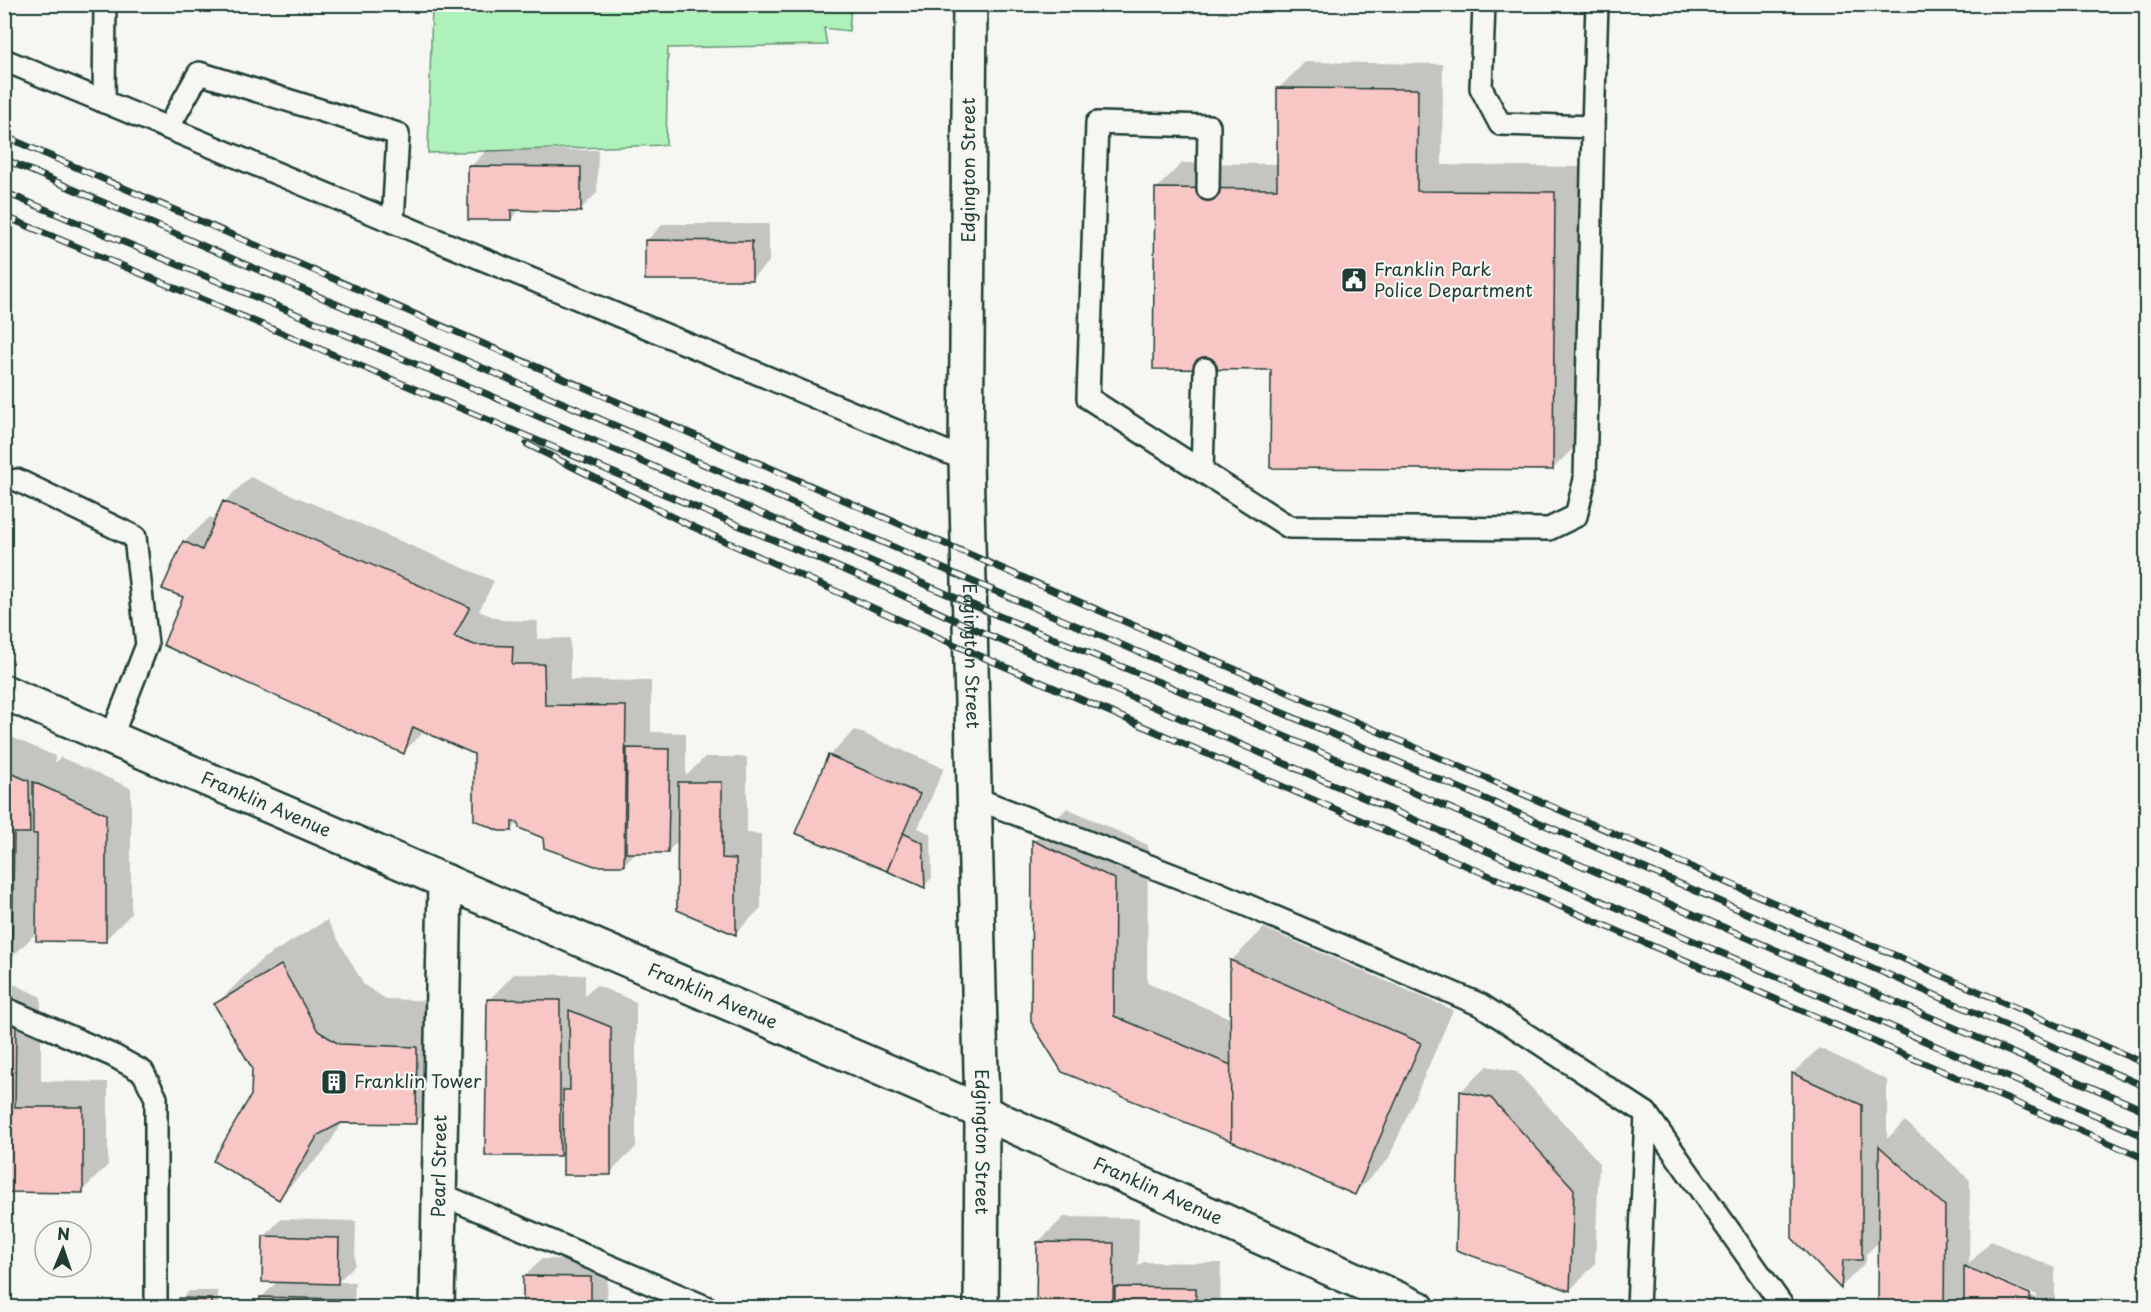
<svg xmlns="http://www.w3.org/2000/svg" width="2151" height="1312" viewBox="0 0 2151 1312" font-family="'Playpen Sans',sans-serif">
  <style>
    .green { fill: #aff1ba; stroke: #679777; stroke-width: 1.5 }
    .shadow { fill: #0003; fill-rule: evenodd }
    .building { fill: #f7c6c5; stroke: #1f3d34; stroke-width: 1.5 }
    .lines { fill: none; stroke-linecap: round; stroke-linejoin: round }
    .service-casing { stroke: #1f3d34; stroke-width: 26 }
    .minor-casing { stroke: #1f3d34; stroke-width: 38 }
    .tertiary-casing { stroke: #1f3d34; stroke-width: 38 }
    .service { stroke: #f6f6f2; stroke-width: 21 }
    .minor { stroke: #f6f6f2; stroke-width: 33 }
    .tertiary { stroke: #f6f6f2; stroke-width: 33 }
    .rail-casing { stroke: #1f3d34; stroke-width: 7 }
    .rail { stroke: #f6f6f2; stroke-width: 4.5; stroke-dasharray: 14; stroke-linecap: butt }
    .labels { text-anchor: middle; stroke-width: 4.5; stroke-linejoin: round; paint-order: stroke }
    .street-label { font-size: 18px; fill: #1f3d34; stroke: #f6f6f2 }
    .poi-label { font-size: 18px; fill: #1f3d34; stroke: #f6f6f2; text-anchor: start }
  </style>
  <rect width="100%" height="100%" fill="#f6f6f2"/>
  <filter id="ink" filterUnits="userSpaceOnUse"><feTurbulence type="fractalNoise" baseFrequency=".0167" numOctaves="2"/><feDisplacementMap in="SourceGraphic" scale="12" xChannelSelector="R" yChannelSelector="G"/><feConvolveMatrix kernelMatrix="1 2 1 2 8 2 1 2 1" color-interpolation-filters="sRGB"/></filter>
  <g filter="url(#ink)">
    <path class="green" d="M 432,5 L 885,4 L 885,7 L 851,7 L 849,31 L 824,28 L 827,45 L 668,48 L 666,145 L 428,153 Z"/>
    <g class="shadow">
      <path d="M 1305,62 L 1443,64 L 1442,165 L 1580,167 L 1578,443 L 1553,469 L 1272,368 L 1156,189 L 1182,163 L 1279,164 L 1279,88 Z"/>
      <path d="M 487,150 L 598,150 L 597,193 L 580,210 L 520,209 L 511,219 L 470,167 Z"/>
      <path d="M 663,224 L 769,224 L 769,262 L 751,279 L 646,241 Z"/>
      <path d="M 250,477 L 494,581 L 479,611 L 501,620 L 538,621 L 537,639 L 570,638 L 570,680 L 651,681 L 651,732 L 686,733 L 686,776 L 705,757 L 747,757 L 747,833 L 761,834 L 761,908 L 735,934 L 679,840 L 668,851 L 637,851 L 623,865 L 545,837 L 520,821 L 511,830 L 476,753 L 425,731 L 403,752 L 185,596 L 184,542 L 210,517 L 217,520 L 224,502 Z"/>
      <path d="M 855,730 L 944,768 L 918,828 L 931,834 L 932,878 L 924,886 L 829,756 Z"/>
      <path d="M 4,734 L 55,756 L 55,763 L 60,757 L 131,788 L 131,914 L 105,940 L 38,931 L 11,958 L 4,958 Z"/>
      <path d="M 1067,808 L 1148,845 L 1147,983 L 1232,1019 L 1231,961 L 1264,928 L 1453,1010 L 1388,1160 L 1355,1193 L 1232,1139 L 1063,1071 L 1034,841 Z"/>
      <path d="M 327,920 L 364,985 L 386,999 L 462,1002 L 461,1076 L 416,1122 L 343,1121 L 324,1152 L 278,1198 L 252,1095 L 253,1068 L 216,1004 L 262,959 Z"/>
      <path d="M 514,974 L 585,975 L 585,996 L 596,985 L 636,1002 L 636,1147 L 610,1173 L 564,1149 L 559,1155 L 489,1000 Z"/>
      <path d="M 4,985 L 16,985 L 41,997 L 41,1081 L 108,1082 L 108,1165 L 82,1191 L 4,1190 Z"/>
      <path d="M 1819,1048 L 1887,1080 L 1887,1139 L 1905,1121 L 1970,1180 L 1969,1264 L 1991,1241 L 2055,1268 L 2055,1308 L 1879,1308 L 1880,1241 L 1866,1254 L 1866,1262 L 1841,1287 L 1793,1237 L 1793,1073 ZM 1989,1275 L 2037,1295 L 2036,1298 L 1989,1278 Z"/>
      <path d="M 1487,1066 L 1517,1072 L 1599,1162 L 1595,1264 L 1570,1290 L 1458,1249 L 1461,1091 Z"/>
      <path d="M 1064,1217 L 1139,1218 L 1138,1266 L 1143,1262 L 1221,1263 L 1220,1308 L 1037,1308 L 1038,1242 Z"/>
      <path d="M 281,1219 L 356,1221 L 355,1265 L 338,1282 L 355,1282 L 354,1308 L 261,1308 L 261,1298 L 278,1281 L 264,1237 Z"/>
      <path d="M 542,1259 L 608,1260 L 607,1307 L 621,1308 L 524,1308 L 525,1276 Z"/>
      <path d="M 189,1291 L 218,1291 L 218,1308 L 181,1308 L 181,1299 Z"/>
    </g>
    <g class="building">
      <path d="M 1277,88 L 1418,89 L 1417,191 L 1555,192 L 1553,470 L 1270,468 L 1271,370 L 1153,369 L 1155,188 L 1277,189 Z"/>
      <path d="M 468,166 L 581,167 L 581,212 L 511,210 L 511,220 L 468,220 Z"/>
      <path d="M 645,240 L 752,241 L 752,280 L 645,280 Z"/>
      <path d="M 223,501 L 470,607 L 454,637 L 475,645 L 513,646 L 512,664 L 544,664 L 545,705 L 626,706 L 624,866 L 595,866 L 544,848 L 543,838 L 519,828 L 518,822 L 512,822 L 512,831 L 499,831 L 474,820 L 474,754 L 413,727 L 404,754 L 163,645 L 183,597 L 162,589 L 183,541 L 202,550 Z"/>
      <path d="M 627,748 L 670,749 L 668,853 L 626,853 Z"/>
      <path d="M 828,755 L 920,794 L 887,871 L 795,833 Z"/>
      <path d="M 4,770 L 29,781 L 30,833 L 14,833 L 12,959 L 4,959 Z"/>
      <path d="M 33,782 L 106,814 L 106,942 L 36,941 L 37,834 L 33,834 Z"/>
      <path d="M 678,782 L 722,782 L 722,858 L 736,859 L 736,935 L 677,910 Z"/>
      <path d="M 903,833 L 923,843 L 925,888 L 887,871 Z"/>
      <path d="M 1032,840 L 1115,879 L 1114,1016 L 1231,1065 L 1231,1141 L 1062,1072 L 1031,1022 Z"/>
      <path d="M 1230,960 L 1421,1043 L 1355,1195 L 1231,1141 Z"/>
      <path d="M 281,965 L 318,1031 L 339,1044 L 417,1047 L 416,1124 L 341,1123 L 318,1135 L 279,1200 L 213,1161 L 251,1095 L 252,1068 L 214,1004 Z"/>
      <path d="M 487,999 L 560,1000 L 560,1156 L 485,1156 Z"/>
      <path d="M 569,1010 L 611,1027 L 611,1175 L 563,1175 L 563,1090 L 570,1090 Z"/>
      <path d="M 4,1017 L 16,1022 L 15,1107 L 83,1107 L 83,1193 L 4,1192 Z"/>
      <path d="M 1792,1073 L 1862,1105 L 1862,1260 L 1843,1260 L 1841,1289 L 1792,1238 Z"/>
      <path d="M 1460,1091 L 1491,1098 L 1574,1189 L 1570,1291 L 1456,1250 Z"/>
      <path d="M 1879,1146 L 1945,1206 L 1944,1308 L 1878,1308 Z"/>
      <path d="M 263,1236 L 339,1238 L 338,1284 L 262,1282 Z"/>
      <path d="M 1037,1242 L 1114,1243 L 1113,1308 L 1036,1308 Z"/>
      <path d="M 1964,1266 L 2030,1294 L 2030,1308 L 1964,1308 Z"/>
      <path d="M 523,1276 L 591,1277 L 591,1308 L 523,1308 Z"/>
      <path d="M 1115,1287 L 1196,1288 L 1196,1308 L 1115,1308 Z"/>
      <path d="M 260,1297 L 338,1299 L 338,1308 L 260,1308 Z"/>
      <path d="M 179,1298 L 211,1299 L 211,1308 L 179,1308 Z"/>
    </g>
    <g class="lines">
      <defs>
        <g id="service">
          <path d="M 4,60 L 966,460"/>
          <path d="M 104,102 L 105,4"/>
          <path d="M 1593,127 L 1597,4"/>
          <path d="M 168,128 L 199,73 L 398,134 L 393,222"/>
          <path d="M 1208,189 L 1209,126 L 1097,123 L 1088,398 L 1289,527 L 1549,529 L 1576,516 L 1585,479 L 1593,127 L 1500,124 L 1481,88 L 1484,4"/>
          <path d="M 1202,471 L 1205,369"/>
          <path d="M 17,480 L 135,537 L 147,645 L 111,738"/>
          <path d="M 975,798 L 1211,890 L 1481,1005 L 1646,1113 L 1638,1308"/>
          <path d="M 4,1008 L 114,1056 L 143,1072 L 156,1098 L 156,1308"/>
          <path d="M 1646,1113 L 1784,1308"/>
          <path d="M 438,1193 L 708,1308"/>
        </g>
        <g id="minor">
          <path id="s1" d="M 970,4 L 966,460 L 982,1112 L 981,1308"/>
          <path id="s2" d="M 437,1308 L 445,881"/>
        </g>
        <g id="tertiary">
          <path id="s3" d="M 4,692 L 982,1112 L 1418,1308"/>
        </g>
      </defs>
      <use href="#service" class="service-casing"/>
      <use href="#minor" class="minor-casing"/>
      <use href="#tertiary" class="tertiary-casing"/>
      <use href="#service" class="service"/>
      <use href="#minor" class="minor"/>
      <use href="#tertiary" class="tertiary"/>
      <defs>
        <g id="rail">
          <path d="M 4,136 C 718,447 1433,754 2146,1064"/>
          <path d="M 4,159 L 969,580 L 1469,792 L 2146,1087"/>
          <path d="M 4,192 L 466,385 L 970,604 L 1171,687 L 2146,1111"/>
          <path d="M 4,216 L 878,584 L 970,627 L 2146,1137"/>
          <path d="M 527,444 L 689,525 L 971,652 L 2146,1159"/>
        </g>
      </defs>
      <use href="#rail" class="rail-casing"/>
      <use href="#rail" class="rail"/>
    </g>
  </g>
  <defs>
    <symbol id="civic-square" viewBox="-11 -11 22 22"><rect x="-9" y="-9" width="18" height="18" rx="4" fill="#1f3d34" stroke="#f6f6f2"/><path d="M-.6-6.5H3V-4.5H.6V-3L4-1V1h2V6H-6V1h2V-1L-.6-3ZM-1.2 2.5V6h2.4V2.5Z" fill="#fff"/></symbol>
    <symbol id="building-square" viewBox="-11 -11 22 22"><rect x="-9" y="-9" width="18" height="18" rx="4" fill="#1f3d34" stroke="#f6f6f2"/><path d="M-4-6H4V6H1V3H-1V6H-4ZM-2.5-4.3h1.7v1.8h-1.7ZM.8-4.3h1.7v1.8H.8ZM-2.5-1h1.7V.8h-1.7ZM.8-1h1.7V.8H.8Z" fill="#fff"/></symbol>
  </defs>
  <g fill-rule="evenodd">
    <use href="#civic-square" x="1339" y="265" width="30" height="30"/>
    <use href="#building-square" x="319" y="1067" width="30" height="30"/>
  </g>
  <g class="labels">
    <g class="street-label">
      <text transform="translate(969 170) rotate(-90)" y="6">Edgington Street</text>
      <text dy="6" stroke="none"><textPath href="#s1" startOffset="652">Edgington Street</textPath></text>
      <text dy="6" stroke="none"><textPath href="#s3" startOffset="285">Franklin Avenue</textPath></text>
      <text dy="6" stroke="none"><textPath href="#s3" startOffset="771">Franklin Avenue</textPath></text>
      <text dy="6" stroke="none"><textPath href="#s1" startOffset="1138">Edgington Street</textPath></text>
      <text dy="6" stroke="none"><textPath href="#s2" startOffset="142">Pearl Street</textPath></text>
      <text dy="6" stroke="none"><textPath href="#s3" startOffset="1257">Franklin Avenue</textPath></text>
    </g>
    <g class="poi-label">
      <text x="1374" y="276">Franklin Park<tspan x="1374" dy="21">Police Department</tspan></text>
      <text x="354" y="1088">Franklin Tower</text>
    </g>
  </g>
  <rect width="2151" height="1312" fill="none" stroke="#f6f6f2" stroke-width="24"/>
  <rect x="12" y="12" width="2127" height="1288" fill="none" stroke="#1f3d34" stroke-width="2" filter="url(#ink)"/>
  <g transform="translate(63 1249) rotate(2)"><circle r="28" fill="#f6f6f2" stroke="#a0aca6" stroke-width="1.5"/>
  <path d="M0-4.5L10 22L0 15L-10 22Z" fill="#1f3d34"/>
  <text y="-9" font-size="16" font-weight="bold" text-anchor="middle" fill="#1f3d34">N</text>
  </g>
</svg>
